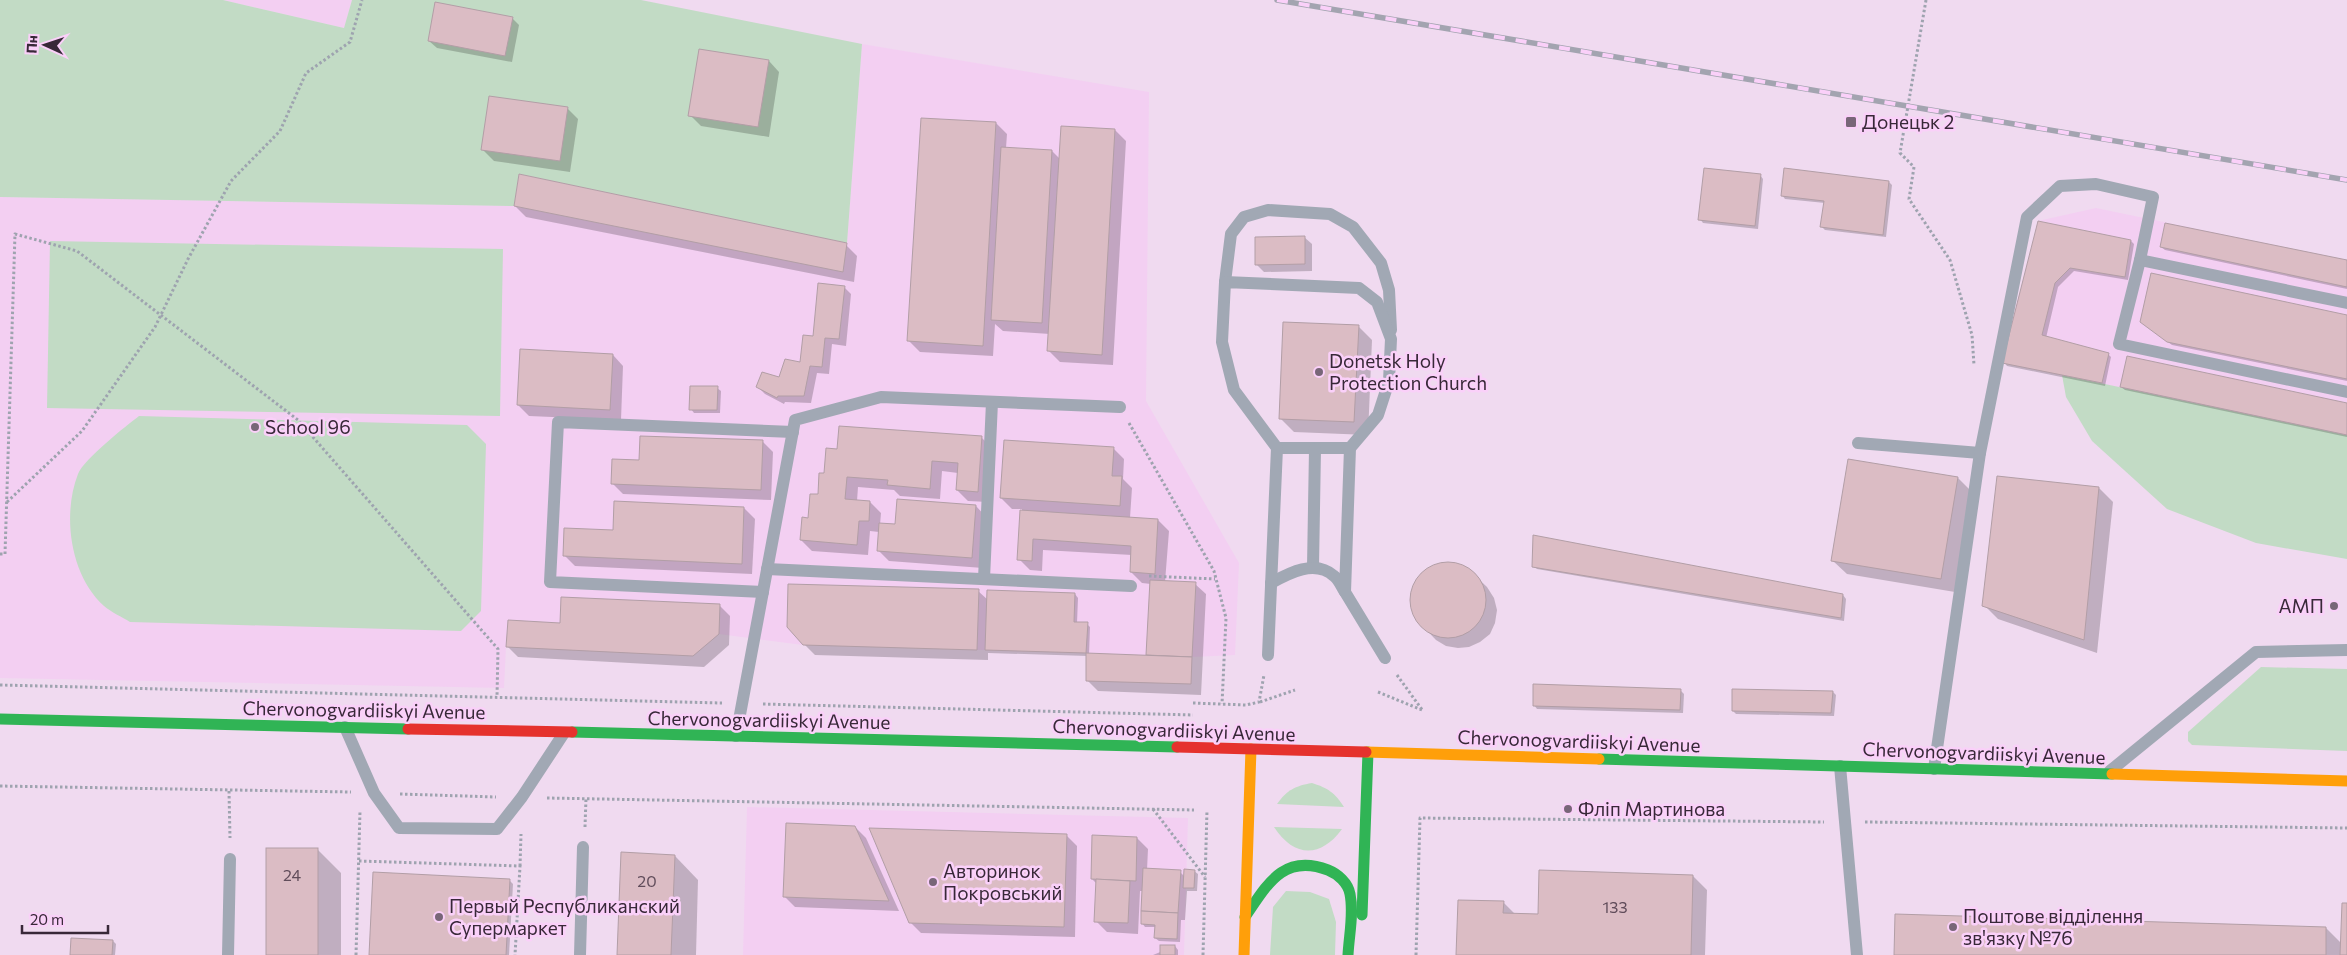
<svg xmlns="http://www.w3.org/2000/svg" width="2347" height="955" viewBox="0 0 2347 955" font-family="Commissioner,sans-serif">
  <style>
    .built { fill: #f3cff2 }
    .green { fill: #c2dbc5 }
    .shadow { fill: #0003 }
    .building { fill: #dbbcc4; stroke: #b29ea6 }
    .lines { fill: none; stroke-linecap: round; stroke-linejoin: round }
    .path { stroke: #9ea3af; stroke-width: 3; stroke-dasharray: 2.5 2.5; stroke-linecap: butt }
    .lane { stroke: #a1a8b4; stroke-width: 12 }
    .fast { stroke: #30b455; stroke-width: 11 }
    .slow { stroke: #ff9f0a; stroke-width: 11 }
    .jam { stroke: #e5322d; stroke-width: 11 }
    .rail-casing { stroke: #a3a4b0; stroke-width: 5.5 }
    .rail { stroke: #fad0f9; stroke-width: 4; stroke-dasharray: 11; stroke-linecap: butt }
    .poi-dot { fill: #786678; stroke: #fad0f9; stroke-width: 2 }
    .labels { text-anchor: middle; stroke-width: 5; stroke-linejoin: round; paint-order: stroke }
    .number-label { font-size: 16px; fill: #614d5b }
    .poi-label { font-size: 19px; fill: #382838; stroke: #fad0f9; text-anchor: start }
    .street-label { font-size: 19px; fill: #382838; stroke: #fad0f9 }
  </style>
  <rect width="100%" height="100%" fill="#f0daf0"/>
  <g class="built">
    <path d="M 223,0 L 352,0 L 344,28 Z"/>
    <path d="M 862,44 L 1149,92 L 1146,401 L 1239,563 L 1235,655 L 1192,657 L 1191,684 L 1086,681 L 1086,653 L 803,645 L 719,634 L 693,656 L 506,647 L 504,688 L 0,678 L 0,197 L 514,206 L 519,174 L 847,243 Z"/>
    <path d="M 2096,208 L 2347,260 L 2347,435 L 2002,363 L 2038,221 Z"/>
    <path d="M 747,807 L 1188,818 L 1184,955 L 743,955 Z"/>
  </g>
  <g class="green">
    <path d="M 0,0 L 223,0 L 344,28 L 352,0 L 641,0 L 862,44 L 847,243 L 519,174 L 514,206 L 0,197 Z"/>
    <path d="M 50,241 L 503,249 L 500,416 L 47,408 Z"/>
    <path d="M 2062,375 L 2347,435 L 2347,559 L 2256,543 L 2167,509 L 2092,441 L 2066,397 Z"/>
    <path d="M 139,416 L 467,425 L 486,444 L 481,611 L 461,631 L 130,622 C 122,617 111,612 104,606 C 70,575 62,515 78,474 C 84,459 126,426 139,416 Z"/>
    <path d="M 2261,667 L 2347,669 L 2347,751 L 2192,745 L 2188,741 L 2188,732 Z"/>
    <path d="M 1312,783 C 1328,788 1335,793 1344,807 L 1277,804 C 1287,790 1295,786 1312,783 Z"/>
    <path d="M 1274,827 L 1342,829 C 1321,858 1294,858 1274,827 Z"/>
    <path d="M 1286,891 L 1310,892 L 1329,899 L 1336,922 L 1335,955 L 1270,955 L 1273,907 Z"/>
  </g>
  <g class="shadow">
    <path d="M 512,18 L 519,25 L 512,62 L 437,48 L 429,41 Z"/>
    <path d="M 769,61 L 779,72 L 769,137 L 701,126 L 690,115 Z"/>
    <path d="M 567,108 L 578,119 L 570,172 L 494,161 L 483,150 Z"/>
    <path d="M 996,123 L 1007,134 L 1006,148 L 1052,151 L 1060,159 L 1115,130 L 1126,141 L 1113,365 L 1060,362 L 1049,351 L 1050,334 L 1003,331 L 995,324 L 993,356 L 920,352 L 909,341 Z"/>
    <path d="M 1760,175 L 1763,179 L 1758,229 L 1703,223 L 1700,219 Z"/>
    <path d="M 1889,182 L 1892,185 L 1886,237 L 1825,230 L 1822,227 L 1825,203 L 1785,199 L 1782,195 Z"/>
    <path d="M 515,206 L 846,245 L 857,256 L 854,282 L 526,217 Z"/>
    <path d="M 2039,222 L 2131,241 L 2134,244 L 2128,280 L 2074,271 L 2058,287 L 2046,338 L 2108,354 L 2111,357 L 2105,386 L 2007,366 L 2004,362 Z"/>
    <path d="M 1304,237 L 1312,244 L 1312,271 L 1264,272 L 1256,264 Z"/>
    <path d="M 2161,247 L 2347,261 L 2347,289 L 2165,250 Z"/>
    <path d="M 844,287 L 851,294 L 846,346 L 832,344 L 829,374 L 817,373 L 811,403 L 785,402 L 784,404 L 765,394 L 757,386 L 780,379 L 801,364 Z"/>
    <path d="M 2347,316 L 2347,381 L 2172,345 L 2141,322 Z"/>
    <path d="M 1358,326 L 1372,340 L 1368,435 L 1294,432 L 1280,418 Z"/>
    <path d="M 613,355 L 623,366 L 621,420 L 529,416 L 518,405 Z"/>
    <path d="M 2121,387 L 2347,404 L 2347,437 L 2125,390 Z"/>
    <path d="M 717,388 L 721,391 L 720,413 L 694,413 L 691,409 Z"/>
    <path d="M 981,437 L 992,448 L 988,502 L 968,501 L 957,490 L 958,473 L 942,471 L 940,499 L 900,496 L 894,490 L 858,487 L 857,501 L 870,502 L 881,513 L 880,525 L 897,526 L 976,506 L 986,517 L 983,568 L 889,561 L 878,550 L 879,532 L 870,531 L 868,555 L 812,551 L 801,540 L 825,475 L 839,450 Z"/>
    <path d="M 762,441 L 773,452 L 771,500 L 623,494 L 612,483 L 640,461 Z"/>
    <path d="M 1113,448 L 1124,459 L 1123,479 L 1132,488 L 1130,518 L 1158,520 L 1169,531 L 1165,582 L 1195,584 L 1206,594 L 1201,695 L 1098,691 L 1087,680 L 1088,656 L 988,653 L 988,660 L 815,655 L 804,644 L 978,591 L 988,600 L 1075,594 L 1078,598 L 1077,623 L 1087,624 L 1090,627 L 1089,655 L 1147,656 L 1151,584 L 1142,583 L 1131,572 L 1132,555 L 1043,550 L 1042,571 L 1030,570 L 1019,559 L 1022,509 L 1012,509 L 1001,498 Z"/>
    <path d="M 1958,478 L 1972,492 L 1955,592 L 1847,574 L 1832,560 Z"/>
    <path d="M 2099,488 L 2113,502 L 2097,653 L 1998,619 L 1984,605 Z"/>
    <path d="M 744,508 L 755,519 L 752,574 L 575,566 L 564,555 L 614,532 Z"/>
    <path d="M 1442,563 L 1454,563 L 1466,567 L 1487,587 L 1494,598 L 1497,610 L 1495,623 L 1490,634 L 1480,642 L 1469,647 L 1458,648 L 1446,646 L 1436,640 L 1417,620 L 1412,609 L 1414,586 L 1420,576 L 1430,568 Z"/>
    <path d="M 1534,566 L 1843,595 L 1846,599 L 1844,621 L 1537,569 Z"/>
    <path d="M 719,605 L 730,616 L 729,645 L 704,667 L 518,657 L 507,646 L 561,624 Z"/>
    <path d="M 1680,690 L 1684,694 L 1683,713 L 1537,709 L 1534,705 Z"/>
    <path d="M 1833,692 L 1836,695 L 1834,716 L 1736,714 L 1733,711 Z"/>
    <path d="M 855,827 L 866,838 L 899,911 L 795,907 L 784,896 Z"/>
    <path d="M 1066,835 L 1077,846 L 1075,937 L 921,933 L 910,922 Z"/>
    <path d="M 1137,838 L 1148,849 L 1147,870 L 1180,872 L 1184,876 L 1194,871 L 1198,874 L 1197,891 L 1187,891 L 1185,920 L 1181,920 L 1180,942 L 1159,941 L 1155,938 L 1156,927 L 1145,927 L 1142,923 L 1143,891 L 1140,891 L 1138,934 L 1107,932 L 1096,921 L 1097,884 L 1092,879 Z"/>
    <path d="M 318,850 L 341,873 L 341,955 L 267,955 Z"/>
    <path d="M 675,856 L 698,880 L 696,955 L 618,955 Z"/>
    <path d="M 1693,876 L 1707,890 L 1705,955 L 1458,955 L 1503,902 L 1515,914 L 1539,915 Z"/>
    <path d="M 510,881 L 513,884 L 509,955 L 370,955 Z"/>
    <path d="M 2347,905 L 2347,955 L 1895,955 L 2326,928 L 2342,944 Z"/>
    <path d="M 113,941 L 116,944 L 115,955 L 71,955 Z"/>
    <path d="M 1175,946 L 1178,950 L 1178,955 L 1153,955 Z"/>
  </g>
  <g class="building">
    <path d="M 435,2 L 513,17 L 505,56 L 428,41 Z"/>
    <path d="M 699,49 L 769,60 L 758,127 L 688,116 Z"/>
    <path d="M 489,96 L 568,107 L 560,161 L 481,150 Z"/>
    <path d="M 921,118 L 996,122 L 983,346 L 907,341 Z"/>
    <path d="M 1061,126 L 1115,129 L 1102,355 L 1047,351 Z"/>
    <path d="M 1001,147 L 1052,150 L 1042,323 L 991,320 Z"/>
    <path d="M 1704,168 L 1761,174 L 1755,226 L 1698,220 Z"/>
    <path d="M 1784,168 L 1889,181 L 1883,235 L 1820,227 L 1824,201 L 1781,196 Z"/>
    <path d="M 519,174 L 847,243 L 843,272 L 514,206 Z"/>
    <path d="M 2038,221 L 2131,240 L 2125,277 L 2070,268 L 2055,283 L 2042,335 L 2109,353 L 2102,383 L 2002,363 Z"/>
    <path d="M 2165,223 L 2347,260 L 2347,287 L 2160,247 Z"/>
    <path d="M 1305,236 L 1305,264 L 1255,265 L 1255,237 Z"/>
    <path d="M 2151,273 L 2347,315 L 2347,379 L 2167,342 L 2140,322 Z"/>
    <path d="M 818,283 L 845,286 L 839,339 L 825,338 L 822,367 L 810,366 L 804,396 L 778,396 L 777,398 L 756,387 L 762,372 L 779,377 L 785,359 L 800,362 L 803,335 L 813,336 Z"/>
    <path d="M 1283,322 L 1359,325 L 1354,422 L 1279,419 Z"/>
    <path d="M 520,349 L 613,354 L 610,410 L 517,405 Z"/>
    <path d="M 2127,356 L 2347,403 L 2347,435 L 2120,387 Z"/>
    <path d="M 690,386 L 718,386 L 717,410 L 689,410 Z"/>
    <path d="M 839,426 L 982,436 L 978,492 L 956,490 L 958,463 L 932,461 L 930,489 L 887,485 L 888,480 L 847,477 L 845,499 L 870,501 L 869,521 L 859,521 L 857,545 L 800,540 L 802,517 L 808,518 L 810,494 L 818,494 L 819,473 L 824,473 L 826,448 L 837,449 Z"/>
    <path d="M 640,436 L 763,440 L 761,490 L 611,484 L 612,459 L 639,460 Z"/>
    <path d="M 1004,440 L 1114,447 L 1112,476 L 1122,476 L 1120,506 L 1000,498 Z"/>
    <path d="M 1848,459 L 1958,477 L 1941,579 L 1831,561 Z"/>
    <path d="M 1997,476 L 2099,487 L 2084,640 L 1982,606 Z"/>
    <path d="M 897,499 L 976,505 L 972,558 L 877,551 L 879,523 L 895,524 Z"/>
    <path d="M 614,501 L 744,507 L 742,564 L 563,556 L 564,528 L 613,530 Z"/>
    <path d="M 1020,510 L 1158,519 L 1155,574 L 1130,572 L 1131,546 L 1033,539 L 1032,561 L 1017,560 Z"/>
    <path d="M 1533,535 L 1843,594 L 1841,618 L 1532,567 Z"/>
    <circle cx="1448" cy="600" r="38"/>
    <path d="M 1150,580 L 1196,582 L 1192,657 L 1146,655 Z"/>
    <path d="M 788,584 L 979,589 L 977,650 L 803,645 L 787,627 Z"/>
    <path d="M 987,590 L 1075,593 L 1074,622 L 1088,622 L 1086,653 L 985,650 Z"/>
    <path d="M 561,597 L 720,604 L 719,634 L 693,656 L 506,647 L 508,620 L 560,623 Z"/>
    <path d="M 1086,653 L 1192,657 L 1191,684 L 1086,681 Z"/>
    <path d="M 1533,684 L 1681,689 L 1680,710 L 1533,706 Z"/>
    <path d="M 1732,689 L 1833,691 L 1831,713 L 1732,711 Z"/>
    <path d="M 786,823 L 855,826 L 889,901 L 783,897 Z"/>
    <path d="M 869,828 L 1067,834 L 1064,927 L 909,923 Z"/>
    <path d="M 1092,835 L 1137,837 L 1136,881 L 1091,879 Z"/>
    <rect x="266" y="848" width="52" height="107"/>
    <path d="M 621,852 L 675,855 L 671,955 L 617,955 Z"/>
    <path d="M 1143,868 L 1181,870 L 1178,913 L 1141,911 Z"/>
    <path d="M 1184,869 L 1195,870 L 1194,888 L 1183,888 Z"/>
    <path d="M 1539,870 L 1693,875 L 1691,955 L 1456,955 L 1458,900 L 1504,901 L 1503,913 L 1538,914 Z"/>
    <path d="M 373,872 L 510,879 L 506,955 L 369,955 Z"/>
    <path d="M 1096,879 L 1130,881 L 1128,923 L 1094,922 Z"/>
    <path d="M 2342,903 L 2347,903 L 2347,955 L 2340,955 Z"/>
    <path d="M 1141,911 L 1178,913 L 1177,939 L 1154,938 L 1155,925 L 1141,924 Z"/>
    <path d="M 1895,914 L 2326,927 L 2326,955 L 1894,955 Z"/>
    <path d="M 71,938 L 113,940 L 112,955 L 70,955 Z"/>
    <rect x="1160" y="945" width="15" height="10"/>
  </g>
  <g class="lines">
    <g class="path">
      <path d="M 1926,0 L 1900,153 L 1914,167 L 1909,199 L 1950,260 L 1972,335 L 1974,365"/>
      <path d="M 1129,423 L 1214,571 L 1226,618 L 1222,704"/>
      <path d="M 7,502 L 82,431 L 155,327 L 188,259 L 231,181 L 280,131 L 306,73 L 350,42 L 362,0"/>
      <path d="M 0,554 L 5,554 L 15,234 L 77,251 L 298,420 L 498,649 L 497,697"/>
      <path d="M 1149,576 L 1215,579"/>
      <path d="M 1397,675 L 1423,711"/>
      <path d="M 0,685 L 722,703"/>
      <path d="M 1378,692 L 1422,710"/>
      <path d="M 1260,702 L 1295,690"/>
      <path d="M 1193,703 L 1246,705 L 1259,702 L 1264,675"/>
      <path d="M 763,704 L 1193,715"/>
      <path d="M 0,786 L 351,792"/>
      <path d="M 229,791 L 230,838"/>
      <path d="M 400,794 L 496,797"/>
      <path d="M 547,798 L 1194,810"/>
      <path d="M 1153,809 L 1205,877"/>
      <path d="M 1865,822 L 2347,828"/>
      <path d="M 585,827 L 586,798"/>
      <path d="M 359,861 L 520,866 L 515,955"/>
      <path d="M 520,866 L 521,834"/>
      <path d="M 356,955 L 360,811"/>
      <path d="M 1203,955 L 1207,810"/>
      <path d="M 1416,955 L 1420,818 L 1824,822"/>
    </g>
    <g class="lane">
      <path d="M 1225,282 L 1231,234 L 1244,217 L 1268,210 L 1330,214 L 1353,227 L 1381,263 L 1389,290 L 1391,330"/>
      <path d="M 2347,303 L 2140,260 L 2119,344 L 2347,392"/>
      <path d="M 1858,443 L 1980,453 L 1934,769"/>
      <path d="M 1277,448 L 1350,448"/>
      <path d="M 1980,453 L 2027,217 L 2060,186 L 2096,184 L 2153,197 L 2140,260"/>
      <path d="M 1313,567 L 1315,449"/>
      <path d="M 767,569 L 1131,586"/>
      <path d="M 984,579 L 992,402"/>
      <path d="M 1271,583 C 1289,573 1315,559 1334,576 C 1339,579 1342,588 1345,592"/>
      <path d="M 763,592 L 550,582 L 558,422 L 793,432"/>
      <path d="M 1268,655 L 1277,448 L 1234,390 L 1222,342 L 1225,282 L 1359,288 L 1377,302 L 1391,339 L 1389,381 L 1378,415 L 1350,448 L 1345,592 L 1385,658"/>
      <path d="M 345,727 L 374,793 L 399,828 L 497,829 L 522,797 L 564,733"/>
      <path d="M 736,736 L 795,420 L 881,397 L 1120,407"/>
      <path d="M 1840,766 L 1857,955"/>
      <path d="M 2110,771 L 2256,652 L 2347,650"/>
      <path d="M 228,955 L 230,859"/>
      <path d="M 580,955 L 583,847"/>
    </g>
    <g class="fast">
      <path d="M 0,719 L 408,729"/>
      <path d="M 572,732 L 1177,747"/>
      <path d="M 1599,759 L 2112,774"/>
      <path d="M 1362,915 L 1368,752"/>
      <path d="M 1245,917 C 1267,885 1283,853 1328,870 C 1338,874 1348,883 1350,894 C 1354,914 1349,935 1348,955"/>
    </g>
    <g class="slow">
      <path d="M 1366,752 L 1599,759"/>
      <path d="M 2112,774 L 2347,781"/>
      <path d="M 1244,955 L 1251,749"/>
    </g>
    <g class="jam">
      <path d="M 408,729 L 572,732"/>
      <path d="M 1177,747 L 1366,752"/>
    </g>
    <defs>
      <path id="rail" d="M 1277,0 L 2347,180"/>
    </defs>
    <use href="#rail" class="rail-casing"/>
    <use href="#rail" class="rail"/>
  </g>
  <g class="poi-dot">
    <rect x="1845" y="116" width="12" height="12" rx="2.5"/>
    <circle cx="1319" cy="372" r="5"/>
    <circle cx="255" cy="427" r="5"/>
    <circle cx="2334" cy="606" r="5"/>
    <circle cx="1568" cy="809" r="5"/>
    <circle cx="933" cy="882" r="5"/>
    <circle cx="439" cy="917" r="5"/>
    <circle cx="1953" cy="927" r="5"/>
  </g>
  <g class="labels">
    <g class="number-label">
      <text x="292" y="881">24</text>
      <text x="647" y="887">20</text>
      <text x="1615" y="913">133</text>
    </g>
    <g class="poi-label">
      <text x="1862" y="129">Донецьк 2</text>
      <text x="1329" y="368">Donetsk Holy<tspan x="1329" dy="22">Protection Church</tspan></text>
      <text x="265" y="434">School 96</text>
      <text x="2324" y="613" text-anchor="end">АМП</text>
      <text x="1578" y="816">Фліп Мартинова</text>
      <text x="943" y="878">Авторинок<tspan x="943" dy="22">Покровський</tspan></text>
      <text x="449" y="913">Первый Республиканский<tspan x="449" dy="22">Супермаркет</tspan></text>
      <text x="1963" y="923">Поштове відділення<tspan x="1963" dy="22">зв'язку №76</tspan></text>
    </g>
    <g class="street-label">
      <text transform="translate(364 710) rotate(1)" y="7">Chervonogvardiiskyi Avenue</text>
      <text transform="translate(769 720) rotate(1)" y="7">Chervonogvardiiskyi Avenue</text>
      <text transform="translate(1174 730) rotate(2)" y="7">Chervonogvardiiskyi Avenue</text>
      <text transform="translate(1579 741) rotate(2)" y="7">Chervonogvardiiskyi Avenue</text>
      <text transform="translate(1984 753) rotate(2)" y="7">Chervonogvardiiskyi Avenue</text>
    </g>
  </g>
  <g transform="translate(45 45) rotate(273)" stroke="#fad0f9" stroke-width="4" paint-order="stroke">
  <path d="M0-4L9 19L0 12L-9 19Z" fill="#382838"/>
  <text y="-8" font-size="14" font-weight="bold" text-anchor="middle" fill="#382838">Пн</text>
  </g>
  <path d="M22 925v8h86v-8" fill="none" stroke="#382838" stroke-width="2.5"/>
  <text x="30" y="925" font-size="15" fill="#382838" stroke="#fad0f9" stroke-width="4" paint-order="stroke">20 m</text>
</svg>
